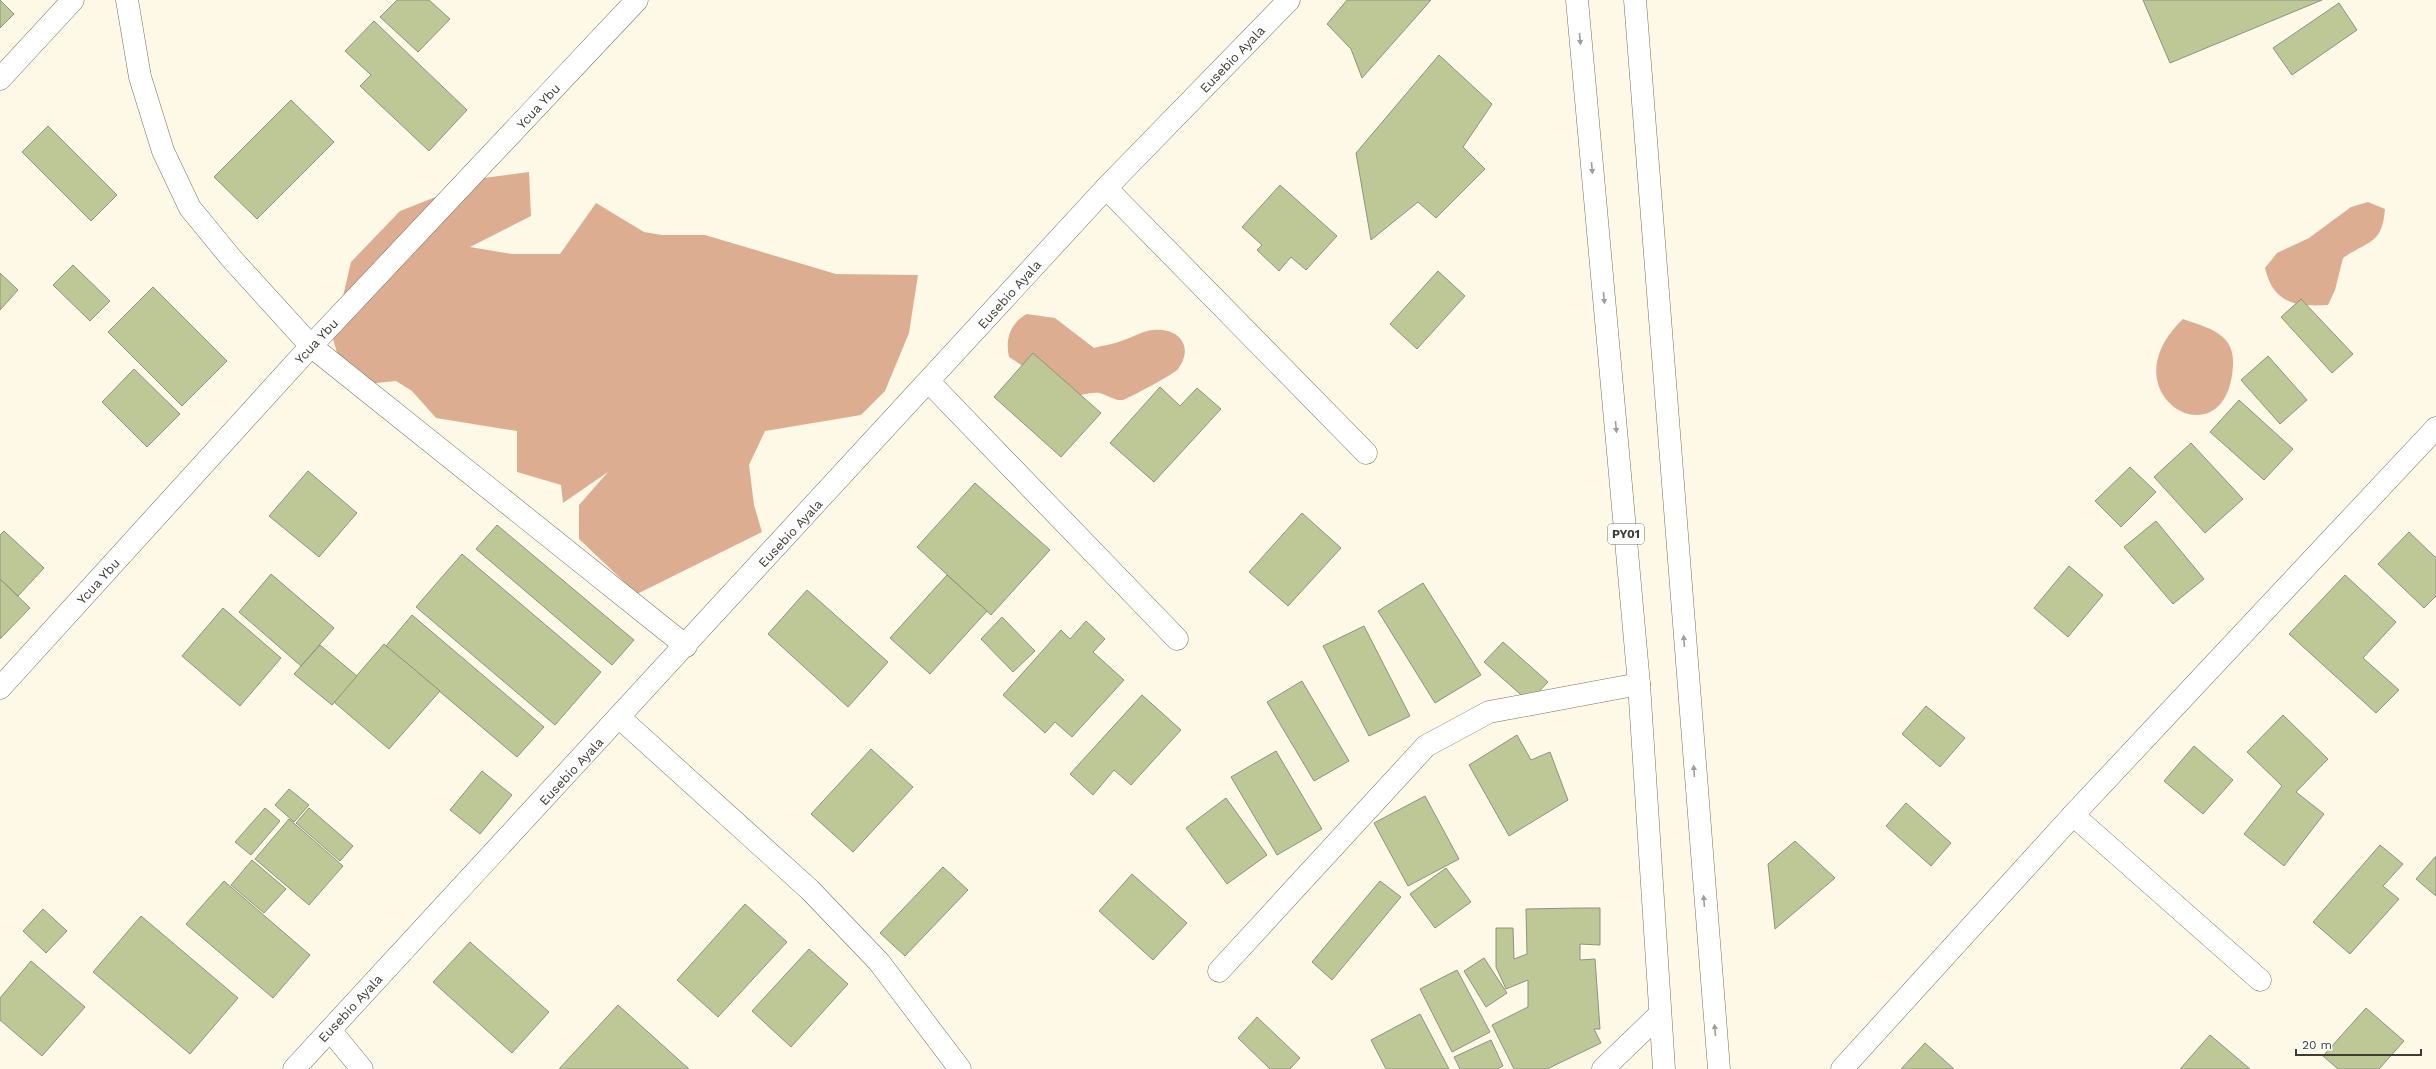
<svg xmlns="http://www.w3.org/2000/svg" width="2436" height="1069" viewBox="0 0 2436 1069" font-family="'Work Sans',sans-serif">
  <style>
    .forest { fill: #ddad91 }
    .building { fill: #bdc896; stroke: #8e9280 }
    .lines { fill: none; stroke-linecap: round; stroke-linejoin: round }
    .lane-casing { stroke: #757160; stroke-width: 23 }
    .street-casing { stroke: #757160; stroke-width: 23 }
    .secondary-casing { stroke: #757160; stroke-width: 23 }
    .highway-casing { stroke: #757160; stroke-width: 23 }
    .lane { stroke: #fff; stroke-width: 22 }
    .street { stroke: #fff; stroke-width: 22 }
    .secondary { stroke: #fff; stroke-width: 22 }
    .highway { stroke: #fff; stroke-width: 22 }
    .oneway { fill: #9e9e9a }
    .labels { text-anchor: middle; stroke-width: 3; stroke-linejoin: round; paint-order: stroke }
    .shield { fill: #fff; stroke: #787671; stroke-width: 1 }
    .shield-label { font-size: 12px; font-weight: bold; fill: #3e3c34 }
    .street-label { font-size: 13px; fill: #3e3c34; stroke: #fff }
  </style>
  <rect width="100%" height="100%" fill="#fef9e6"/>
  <g class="forest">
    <path d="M 529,172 L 531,216 L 470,247 L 512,254 L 560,254 L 596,203 L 644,232 L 662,235 L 705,235 L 836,274 L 918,275 L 909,333 L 885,391 L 861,415 L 765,431 L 749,465 L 754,505 L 762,532 L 637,594 L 579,539 L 579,505 L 608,472 L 563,503 L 561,485 L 517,472 L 517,431 L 436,418 L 412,391 L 396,381 L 347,386 L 333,339 L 351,262 L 400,211 L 484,178 Z"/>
    <path d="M 2368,202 L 2385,209 C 2382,245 2369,240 2343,258 L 2335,290 L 2328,305 C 2295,307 2273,303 2265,268 L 2277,253 L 2309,238 L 2351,207 Z"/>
    <path d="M 1027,314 L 1055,318 L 1094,348 C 1104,345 1115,344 1124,340 C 1133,337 1143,331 1153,330 C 1178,327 1195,346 1178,369 C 1176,373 1127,399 1123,400 C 1114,401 1108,395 1099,393 C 1089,391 1078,398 1067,396 C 1059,395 1020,363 1009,357 C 1005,339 1010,323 1027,314 Z"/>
    <path d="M 2183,319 C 2208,328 2235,333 2233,365 C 2228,466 2103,395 2183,319 Z"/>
  </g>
  <g class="building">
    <path d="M 0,0 L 14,14 L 0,28 Z"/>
    <path d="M 397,0 L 429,0 L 450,19 L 418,52 L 380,17 Z"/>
    <path d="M 1347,0 L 1431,0 L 1362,78 L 1351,49 L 1327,24 Z"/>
    <path d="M 2143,0 L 2322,0 L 2170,63 Z"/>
    <path d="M 2339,3 L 2357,30 L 2292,75 L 2273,48 Z"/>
    <path d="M 374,21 L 467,110 L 429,151 L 360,86 L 371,75 L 345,51 Z"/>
    <path d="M 1439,55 L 1492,104 L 1463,147 L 1485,169 L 1436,218 L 1418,202 L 1371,240 L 1356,153 Z"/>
    <path d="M 291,100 L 334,142 L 257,219 L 214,177 Z"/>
    <path d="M 48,126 L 117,195 L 91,221 L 22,152 Z"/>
    <path d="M 1280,185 L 1337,236 L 1306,270 L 1291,257 L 1279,271 L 1257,250 L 1262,245 L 1242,227 Z"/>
    <path d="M 73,265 L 110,301 L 90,321 L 53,285 Z"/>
    <path d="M 1438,271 L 1465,296 L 1417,349 L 1390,324 Z"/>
    <path d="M 0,273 L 18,290 L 0,310 Z"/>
    <path d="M 153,287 L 227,361 L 182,406 L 108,332 Z"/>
    <path d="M 2301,299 L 2353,354 L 2332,373 L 2281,317 Z"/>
    <path d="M 1033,353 L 1101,413 L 1061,457 L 994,397 Z"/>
    <path d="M 2268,356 L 2307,400 L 2280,424 L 2241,380 Z"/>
    <path d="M 134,369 L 180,414 L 147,447 L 102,402 Z"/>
    <path d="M 1160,387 L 1180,406 L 1197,388 L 1221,409 L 1154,482 L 1110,443 Z"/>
    <path d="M 2239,400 L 2293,449 L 2264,480 L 2210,432 Z"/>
    <path d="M 2191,443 L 2243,499 L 2205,533 L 2154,477 Z"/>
    <path d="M 2130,467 L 2156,492 L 2121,527 L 2095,501 Z"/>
    <path d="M 308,471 L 357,513 L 319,557 L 269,516 Z"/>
    <path d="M 975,483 L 1050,550 L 991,615 L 917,547 Z"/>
    <path d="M 1302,513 L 1341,548 L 1288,606 L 1249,572 Z"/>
    <path d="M 2156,521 L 2204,579 L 2173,604 L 2124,547 Z"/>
    <path d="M 497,525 L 634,640 L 612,665 L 476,549 Z"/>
    <path d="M 4,531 L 44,568 L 18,596 L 0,579 L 0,535 Z"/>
    <path d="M 2409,532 L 2436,558 L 2436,596 L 2424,608 L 2378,564 Z"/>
    <path d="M 462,554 L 601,672 L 555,725 L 416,607 Z"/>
    <path d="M 2069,566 L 2103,595 L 2068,637 L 2034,608 Z"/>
    <path d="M 271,574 L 334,628 L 301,666 L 239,612 Z"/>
    <path d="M 947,575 L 987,611 L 930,674 L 890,638 Z"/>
    <path d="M 2345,575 L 2396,622 L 2363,658 L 2399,690 L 2376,713 L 2289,634 Z"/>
    <path d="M 0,579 L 30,608 L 0,639 Z"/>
    <path d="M 1423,583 L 1481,675 L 1435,703 L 1378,611 Z"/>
    <path d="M 807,590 L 888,662 L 848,707 L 768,634 Z"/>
    <path d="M 223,608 L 281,658 L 240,706 L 182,656 Z"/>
    <path d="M 412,615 L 544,727 L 517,757 L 386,646 Z"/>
    <path d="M 1002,617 L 1035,651 L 1013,672 L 981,639 Z"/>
    <path d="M 1086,621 L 1105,639 L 1093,652 L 1124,680 L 1072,737 L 1055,722 L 1045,733 L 1003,695 L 1061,630 L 1070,639 Z"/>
    <path d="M 1364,626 L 1410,716 L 1369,736 L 1323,646 Z"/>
    <path d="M 1503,642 L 1548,682 L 1529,702 L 1484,662 Z"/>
    <path d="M 384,644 L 440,691 L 389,749 L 334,702 Z"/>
    <path d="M 320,645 L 357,676 L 332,705 L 294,674 Z"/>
    <path d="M 1302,681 L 1349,761 L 1314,781 L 1267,702 Z"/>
    <path d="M 1142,695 L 1181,730 L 1131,785 L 1114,770 L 1093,795 L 1070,774 Z"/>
    <path d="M 1926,706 L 1965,738 L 1940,767 L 1902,734 Z"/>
    <path d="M 2283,715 L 2328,759 L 2296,792 L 2324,814 L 2284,866 L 2244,834 L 2282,786 L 2247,752 Z"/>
    <path d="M 1517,735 L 1531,760 L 1550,752 L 1568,800 L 1509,836 L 1469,765 Z"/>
    <path d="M 2194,746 L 2233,780 L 2203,814 L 2164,781 Z"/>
    <path d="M 871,749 L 913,787 L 853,852 L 811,814 Z"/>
    <path d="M 1276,751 L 1322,829 L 1277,855 L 1231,777 Z"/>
    <path d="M 482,771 L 512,795 L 480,834 L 450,810 Z"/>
    <path d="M 289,789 L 309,805 L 294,822 L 275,805 Z"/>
    <path d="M 1425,796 L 1459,859 L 1408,886 L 1374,823 Z"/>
    <path d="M 1226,798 L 1267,855 L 1227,884 L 1186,828 Z"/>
    <path d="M 1906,803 L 1951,843 L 1931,866 L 1886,826 Z"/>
    <path d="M 265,808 L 280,821 L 251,855 L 235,842 Z"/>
    <path d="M 309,808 L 353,846 L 340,861 L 296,823 Z"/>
    <path d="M 289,819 L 343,866 L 309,905 L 255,859 Z"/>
    <path d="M 1795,841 L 1835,878 L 1775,929 L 1768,864 Z"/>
    <path d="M 2380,845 L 2403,864 L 2383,886 L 2399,899 L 2350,954 L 2313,922 Z"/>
    <path d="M 2436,856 L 2436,896 L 2416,879 Z"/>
    <path d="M 252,860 L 286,889 L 264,913 L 231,885 Z"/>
    <path d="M 943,867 L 968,890 L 905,956 L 880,933 Z"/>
    <path d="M 1446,868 L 1471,902 L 1435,928 L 1410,894 Z"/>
    <path d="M 1132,874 L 1187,923 L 1153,960 L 1099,911 Z"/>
    <path d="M 224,881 L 310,955 L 273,998 L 186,924 Z"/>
    <path d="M 1380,881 L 1401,897 L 1332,980 L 1312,962 Z"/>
    <path d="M 745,904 L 787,942 L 718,1017 L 677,980 Z"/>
    <path d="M 1579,908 L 1600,908 L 1600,945 L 1580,944 L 1580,960 L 1595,959 L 1600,1029 L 1594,1029 L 1601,1043 L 1547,1069 L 1514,1069 L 1492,1025 L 1528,1007 L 1528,980 L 1506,989 L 1496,967 L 1496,928 L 1513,928 L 1514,959 L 1527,954 L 1526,909 Z"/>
    <path d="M 43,909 L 67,931 L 46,953 L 23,931 Z"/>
    <path d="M 141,916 L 238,998 L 190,1054 L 93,972 Z"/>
    <path d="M 470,942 L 549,1012 L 512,1053 L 433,982 Z"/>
    <path d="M 809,949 L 848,984 L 791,1047 L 752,1011 Z"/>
    <path d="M 1484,958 L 1507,993 L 1486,1007 L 1464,971 Z"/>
    <path d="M 31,961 L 85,1007 L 42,1056 L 0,1020 L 0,998 Z"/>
    <path d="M 1457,970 L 1490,1032 L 1452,1052 L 1420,989 Z"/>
    <path d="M 618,1005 L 689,1069 L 559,1069 Z"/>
    <path d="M 2366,1008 L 2404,1041 L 2379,1069 L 2338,1069 L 2323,1056 Z"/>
    <path d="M 1420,1014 L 1449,1069 L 1386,1069 L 1371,1040 Z"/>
    <path d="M 1257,1017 L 1300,1058 L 1290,1069 L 1270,1069 L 1238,1038 Z"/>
    <path d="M 2210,1035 L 2250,1069 L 2180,1069 Z"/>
    <path d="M 1491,1040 L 1503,1066 L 1497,1069 L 1460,1069 L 1454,1057 Z"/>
    <path d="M 1925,1043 L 1954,1069 L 1901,1069 Z"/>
  </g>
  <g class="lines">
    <defs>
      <g id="lane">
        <path d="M 2073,815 L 2260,980"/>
        <path d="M 1219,971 L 1426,746 L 1489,712 L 1639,684"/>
      </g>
      <g id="street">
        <path d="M 127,0 L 140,77 L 163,151 L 190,208 L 231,258 L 311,346 L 686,646"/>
        <path d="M 0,79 L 73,0"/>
        <path d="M 1106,188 L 1366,453"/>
        <path d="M 929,382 L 1177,639"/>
        <path d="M 0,688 L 311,346 L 637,0"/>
        <path d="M 620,718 L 810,890 L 879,962 L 960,1069"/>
        <path d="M 330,1030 L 362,1069"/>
        <path d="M 1603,1069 L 1660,1014"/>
        <path d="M 1842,1069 L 2073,815 L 2436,428"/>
      </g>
      <path id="secondary" d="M 294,1069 L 1106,188 L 1289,0"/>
      <g id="highway">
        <path d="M 1577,0 L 1639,684 L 1664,1069"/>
        <path d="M 1635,0 L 1719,1069"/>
      </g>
    </defs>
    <use href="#lane" class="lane-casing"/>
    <use href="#street" class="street-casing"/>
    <use href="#secondary" class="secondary-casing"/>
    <use href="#highway" class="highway-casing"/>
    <use href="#lane" class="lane"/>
    <use href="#street" class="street"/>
    <use href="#secondary" class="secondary"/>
    <use href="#highway" class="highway"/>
  </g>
  <defs><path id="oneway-solid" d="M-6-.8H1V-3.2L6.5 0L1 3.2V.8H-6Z"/></defs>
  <g class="oneway">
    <use href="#oneway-solid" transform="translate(1580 39) rotate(85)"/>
    <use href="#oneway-solid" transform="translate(1592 168) rotate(85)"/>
    <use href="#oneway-solid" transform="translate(1604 298) rotate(85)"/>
    <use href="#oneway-solid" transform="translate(1616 427) rotate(85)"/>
    <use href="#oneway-solid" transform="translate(1684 641) rotate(-94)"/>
    <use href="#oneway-solid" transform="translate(1694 771) rotate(-94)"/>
    <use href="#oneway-solid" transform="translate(1704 901) rotate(-94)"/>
    <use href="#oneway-solid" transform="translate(1715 1030) rotate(-95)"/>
  </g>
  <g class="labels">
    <rect class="shield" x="1608" y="524" width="36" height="20" rx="3"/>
    <g class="shield-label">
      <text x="1626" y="538">PY01</text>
    </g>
    <g class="street-label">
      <text transform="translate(1232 59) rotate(-46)" y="5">Eusebio Ayala</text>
      <text transform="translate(538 106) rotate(-47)" y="5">Ycua Ybu</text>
      <text transform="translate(1009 294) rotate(-48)" y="5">Eusebio Ayala</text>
      <text transform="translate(316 341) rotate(-47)" y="5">Ycua Ybu</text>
      <text transform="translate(790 533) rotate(-47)" y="5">Eusebio Ayala</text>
      <text transform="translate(98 581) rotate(-48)" y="5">Ycua Ybu</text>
      <text transform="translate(571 771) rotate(-47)" y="5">Eusebio Ayala</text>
      <text transform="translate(350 1008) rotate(-47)" y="5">Eusebio Ayala</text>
    </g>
  </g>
  <path d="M2296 1049v6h125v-6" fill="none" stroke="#3e3c34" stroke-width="2"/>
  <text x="2302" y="1049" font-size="12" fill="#3e3c34" stroke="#ffffff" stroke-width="3" paint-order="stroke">20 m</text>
</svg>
